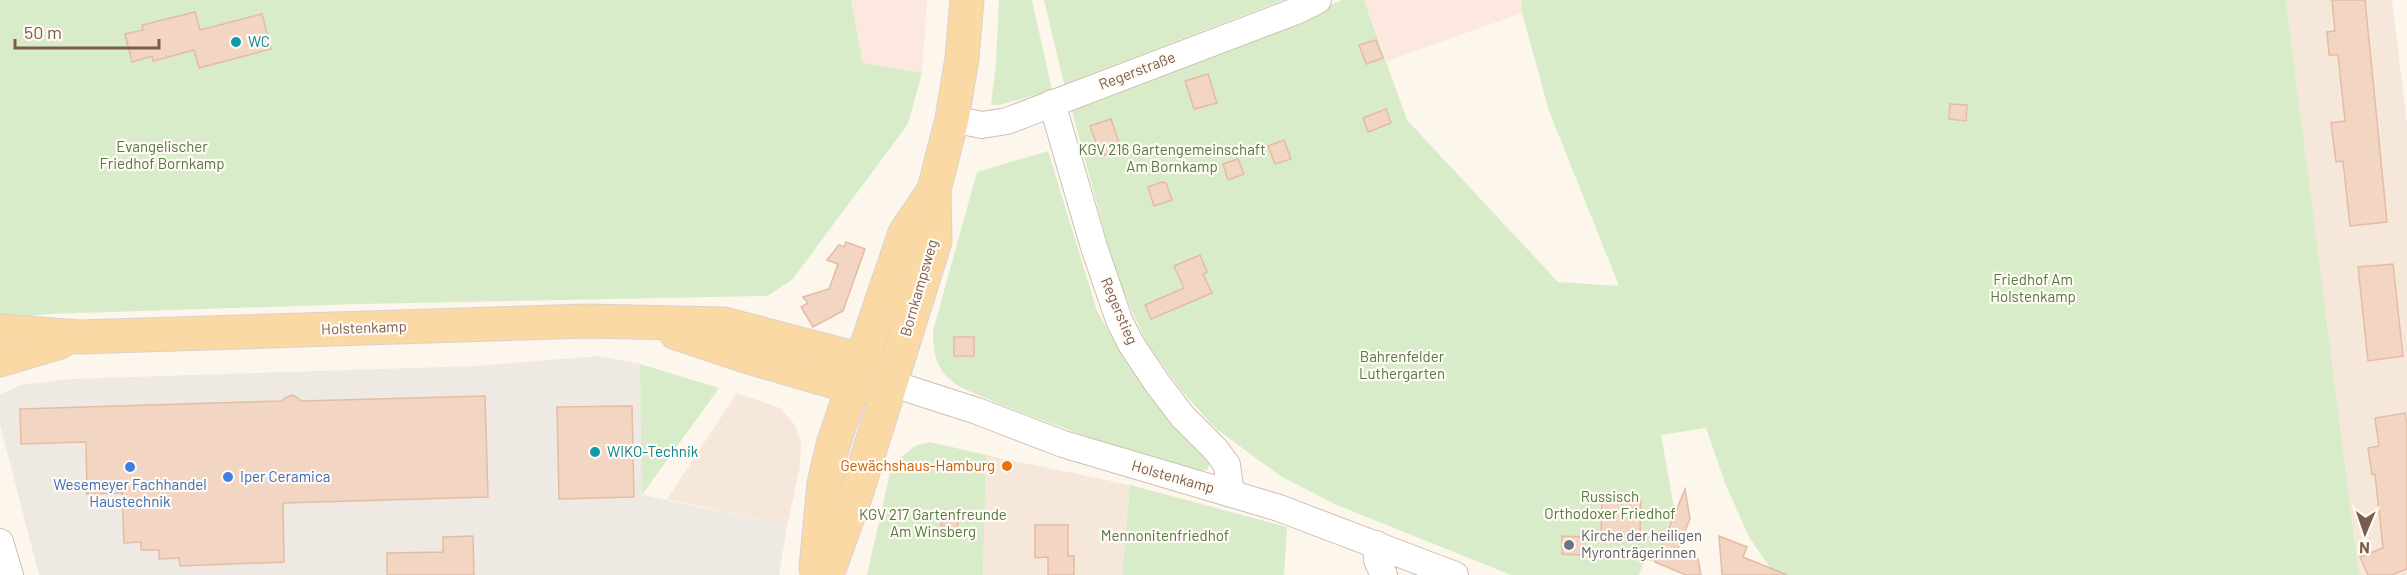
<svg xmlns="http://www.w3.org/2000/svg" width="2407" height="575" viewBox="0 0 2407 575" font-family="Barlow,sans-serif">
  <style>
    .residential { fill: #f5e8da }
    .commercial { fill: #fde8e0 }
    .industrial { fill: #efe9e4 }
    .green { fill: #d8ecc9 }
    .building { fill: #f3d5c3; stroke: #e6bba3; stroke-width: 1.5 }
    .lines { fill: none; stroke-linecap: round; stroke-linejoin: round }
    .minor-casing { stroke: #d1beb0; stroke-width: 28 }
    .major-casing { stroke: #dad1cd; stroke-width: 35 }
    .minor { stroke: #fff; stroke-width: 26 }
    .major { stroke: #fbd9a5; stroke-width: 33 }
    .culture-dot { fill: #0f9aa8; stroke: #fffaf3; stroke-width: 2 }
    .food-dot { fill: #e8710a; stroke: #fffaf3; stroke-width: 2 }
    .shop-dot { fill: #3f7fe0; stroke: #fffaf3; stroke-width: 2 }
    .worship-dot { fill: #6b7280; stroke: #fffaf3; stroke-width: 2 }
    .labels { text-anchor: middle; stroke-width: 4.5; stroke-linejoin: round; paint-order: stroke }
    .culture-label { font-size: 15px; fill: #0d838f; stroke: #fffaf3; text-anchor: start }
    .street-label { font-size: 15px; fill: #7a5c4d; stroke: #fffaf3 }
    .park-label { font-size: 15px; fill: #537a41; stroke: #fffaf3 }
    .food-label { font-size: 15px; fill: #c56008; stroke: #fffaf3; text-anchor: end }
    .shop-label { font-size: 15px; fill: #366cbe; stroke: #fffaf3; text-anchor: start }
    .worship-label { font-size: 15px; fill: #5b616d; stroke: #fffaf3; text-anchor: start }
  </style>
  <rect width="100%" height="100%" fill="#fdf6ec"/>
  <g class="residential">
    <path d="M 2286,0 L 2392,0 L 2407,124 L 2407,575 L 2359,575 Z"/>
    <path d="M 737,393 L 780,408 L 795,425 L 801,442 L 800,467 L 787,526 L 667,499 Z"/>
    <path d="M 986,455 L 1130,485 L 1122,575 L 983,575 Z"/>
  </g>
  <g class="commercial">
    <path d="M 851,0 L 927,0 L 922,73 L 863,63 Z"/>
    <path d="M 1364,0 L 1522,0 L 1522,13 L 1387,61 Z"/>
  </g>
  <path class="industrial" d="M 599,356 L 640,364 L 643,495 L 787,526 L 779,575 L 39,575 L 0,425 L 0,395 L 20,385 L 70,379 L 475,366 Z"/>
  <g class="green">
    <path d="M 0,0 L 851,0 L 863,63 L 922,73 L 908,124 L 792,280 L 767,296 L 361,304 L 49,314 L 0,319 Z"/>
    <path d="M 999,0 L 1032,0 L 1052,90 L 999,105 L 991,105 L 996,64 Z"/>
    <path d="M 1044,0 L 1284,0 L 1064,84 Z"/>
    <path d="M 1343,0 L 1364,0 L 1407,120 L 1558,282 L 1619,286 L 1549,111 L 1522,13 L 1522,0 L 2286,0 L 2359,575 L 1775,575 L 1749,537 L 1725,483 L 1706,428 L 1661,435 L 1675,513 L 1655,562 L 1645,559 L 1639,575 L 1511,575 L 1337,505 L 1282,477 L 1215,428 L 1180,389 L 1147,344 L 1116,275 L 1071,107 Z"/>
    <path d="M 1048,151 L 1097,311 L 1129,367 L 1172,422 L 1202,448 L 1210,463 L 1207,470 C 1188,476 985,401 959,386 C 954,383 945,376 942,371 C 934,359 933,344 933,331 L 977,172 Z"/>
    <path d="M 640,364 L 719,388 L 642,495 Z"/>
    <path d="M 930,442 L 986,455 L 983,575 L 867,575 L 892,464 L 915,446 Z"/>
    <path d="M 1130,485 L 1287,527 L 1284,575 L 1122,575 Z"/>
  </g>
  <g class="building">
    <path d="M 2332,0 L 2365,0 L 2387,222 L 2350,226 L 2343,161 L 2336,162 L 2331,123 L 2345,121 L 2338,55 L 2329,55 L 2327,32 L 2335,31 Z"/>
    <path d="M 195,12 L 200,30 L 262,14 L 271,49 L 199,68 L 194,50 L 153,61 L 152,56 L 132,62 L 125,34 L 143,30 L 142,25 Z"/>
    <path d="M 1376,40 L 1383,58 L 1366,64 L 1359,45 Z"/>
    <path d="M 1208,74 L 1217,103 L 1194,109 L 1185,81 Z"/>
    <path d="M 1950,104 L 1967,105 L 1966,121 L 1949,119 Z"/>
    <path d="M 1386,109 L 1391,123 L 1368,132 L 1363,118 Z"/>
    <path d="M 1111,119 L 1121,149 L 1101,156 L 1090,126 Z"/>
    <path d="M 1284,140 L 1291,159 L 1275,164 L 1268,146 Z"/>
    <path d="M 1238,159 L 1244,174 L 1228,180 L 1223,164 Z"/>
    <path d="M 1162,182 L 1166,183 L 1172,200 L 1154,206 L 1148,187 Z"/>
    <path d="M 846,242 L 865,249 L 843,311 L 813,327 L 801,307 L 808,303 L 803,297 L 829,289 L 838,264 L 827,260 L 839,245 L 844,247 Z"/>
    <path d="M 1200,255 L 1207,272 L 1203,274 L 1212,293 L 1151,319 L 1145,305 L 1184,288 L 1174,266 Z"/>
    <path d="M 2393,264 L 2403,356 L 2368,361 L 2358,267 Z"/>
    <rect x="954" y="337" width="20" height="19"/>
    <path d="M 293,395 L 302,401 L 485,396 L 488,497 L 283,503 L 284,562 L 180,566 L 179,558 L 159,559 L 159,550 L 141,550 L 141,542 L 124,543 L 122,493 L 87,494 L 86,442 L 21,444 L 20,409 L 282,401 L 285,398 Z"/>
    <path d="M 632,406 L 634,497 L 559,499 L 557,407 Z"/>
    <path d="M 2405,413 L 2407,425 L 2407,569 L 2391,575 L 2368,575 L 2360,557 L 2383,548 L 2375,474 L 2372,475 L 2368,448 L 2379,446 L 2375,418 Z"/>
    <path d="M 1685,489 L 1690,519 L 1677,551 L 1698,559 L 1701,575 L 1686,575 L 1655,562 Z"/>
    <path d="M 1602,499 L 1641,501 L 1640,537 L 1601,535 Z"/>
    <path d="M 945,510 L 960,513 L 957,529 L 941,526 Z"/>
    <path d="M 1035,525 L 1068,525 L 1068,556 L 1074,556 L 1074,575 L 1048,575 L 1048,557 L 1035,558 Z"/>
    <path d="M 473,536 L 474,575 L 387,575 L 387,553 L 443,552 L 443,537 Z"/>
    <path d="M 1562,536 L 1584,537 L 1583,555 L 1562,554 Z"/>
    <path d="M 1719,536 L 1747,547 L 1743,557 L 1787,575 L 1722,575 Z"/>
  </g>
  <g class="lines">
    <defs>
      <g id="minor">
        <path d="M 1052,103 L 1094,247 L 1119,320 L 1131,344 L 1157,383 L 1183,417 L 1216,450 L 1227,465 L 1231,494"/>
        <path d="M 952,119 L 982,125 L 1007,121 L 1296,11 L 1318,0"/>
        <path d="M 890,383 L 977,411 L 1063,444 L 1279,508 L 1455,575"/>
        <path d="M 0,542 L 10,575"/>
        <path d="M 1376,544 L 1377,560 L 1384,575"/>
      </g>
      <g id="major">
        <path d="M 0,331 L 79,337 L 587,321 L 724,324 L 861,360 L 872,365 L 890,383"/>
        <path d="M 676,333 L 742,355 L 852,387 L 874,386"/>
        <path d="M 0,360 L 60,342"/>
        <path d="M 816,568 L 824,484 L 833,445 L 905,233 L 934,190"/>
        <path d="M 827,575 L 857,491 L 935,241 L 934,190 L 952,119 L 962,58 L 967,0"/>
      </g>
    </defs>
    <use href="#minor" class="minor-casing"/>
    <use href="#major" class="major-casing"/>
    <use href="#minor" class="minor"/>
    <use href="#major" class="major"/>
  </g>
  <g class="culture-dot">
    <circle cx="236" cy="42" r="6"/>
    <circle cx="595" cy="452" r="6"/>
  </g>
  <circle class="food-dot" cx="1007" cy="466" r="6"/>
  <g class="shop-dot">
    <circle cx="130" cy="467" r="6"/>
    <circle cx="228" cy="477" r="6"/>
  </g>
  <circle class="worship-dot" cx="1569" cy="545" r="6"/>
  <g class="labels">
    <g class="culture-label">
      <text x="248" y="47">WC</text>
      <text x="607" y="457">WIKO-Technik</text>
    </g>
    <g class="street-label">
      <text transform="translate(1137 71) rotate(-21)" y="5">Regerstraße</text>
      <text transform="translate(919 288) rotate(-74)" y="5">Bornkampsweg</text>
      <text transform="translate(1119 311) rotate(67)" y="5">Regerstieg</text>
      <text transform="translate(364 328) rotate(-2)" y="5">Holstenkamp</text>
      <text transform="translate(1173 477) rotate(16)" y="5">Holstenkamp</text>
    </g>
    <g class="park-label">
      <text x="162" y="152">Evangelischer<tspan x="162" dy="17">Friedhof Bornkamp</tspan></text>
      <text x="1172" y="155">KGV 216 Gartengemeinschaft<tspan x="1172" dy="17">Am Bornkamp</tspan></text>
      <text x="2033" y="285">Friedhof Am<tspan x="2033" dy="17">Holstenkamp</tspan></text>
      <text x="1402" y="362">Bahrenfelder<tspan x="1402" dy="17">Luthergarten</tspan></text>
      <text x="1610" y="502">Russisch<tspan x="1610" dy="17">Orthodoxer Friedhof</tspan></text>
      <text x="933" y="520">KGV 217 Gartenfreunde<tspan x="933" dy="17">Am Winsberg</tspan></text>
      <text x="1165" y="541">Mennonitenfriedhof</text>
    </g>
    <g class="food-label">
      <text x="995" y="471">Gewächshaus-Hamburg</text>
    </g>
    <g class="shop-label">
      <text x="240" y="482">Iper Ceramica</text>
      <text x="130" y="490" text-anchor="middle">Wesemeyer Fachhandel<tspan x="130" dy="17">Haustechnik</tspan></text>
    </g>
    <g class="worship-label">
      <text x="1581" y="541">Kirche der heiligen<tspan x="1581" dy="17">Myronträgerinnen</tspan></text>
    </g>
  </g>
  <g transform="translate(2365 533) rotate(182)" stroke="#fffaf3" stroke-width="4.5" paint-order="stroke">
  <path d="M0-4.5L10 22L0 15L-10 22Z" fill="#7a5c4d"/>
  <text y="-9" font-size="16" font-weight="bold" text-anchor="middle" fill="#7a5c4d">N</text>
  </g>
  <path d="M15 39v9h144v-9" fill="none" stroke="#7a5c4d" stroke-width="3"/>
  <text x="24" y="39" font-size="18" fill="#7a5c4d" stroke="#fffaf3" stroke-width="4.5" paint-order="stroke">50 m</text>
</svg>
